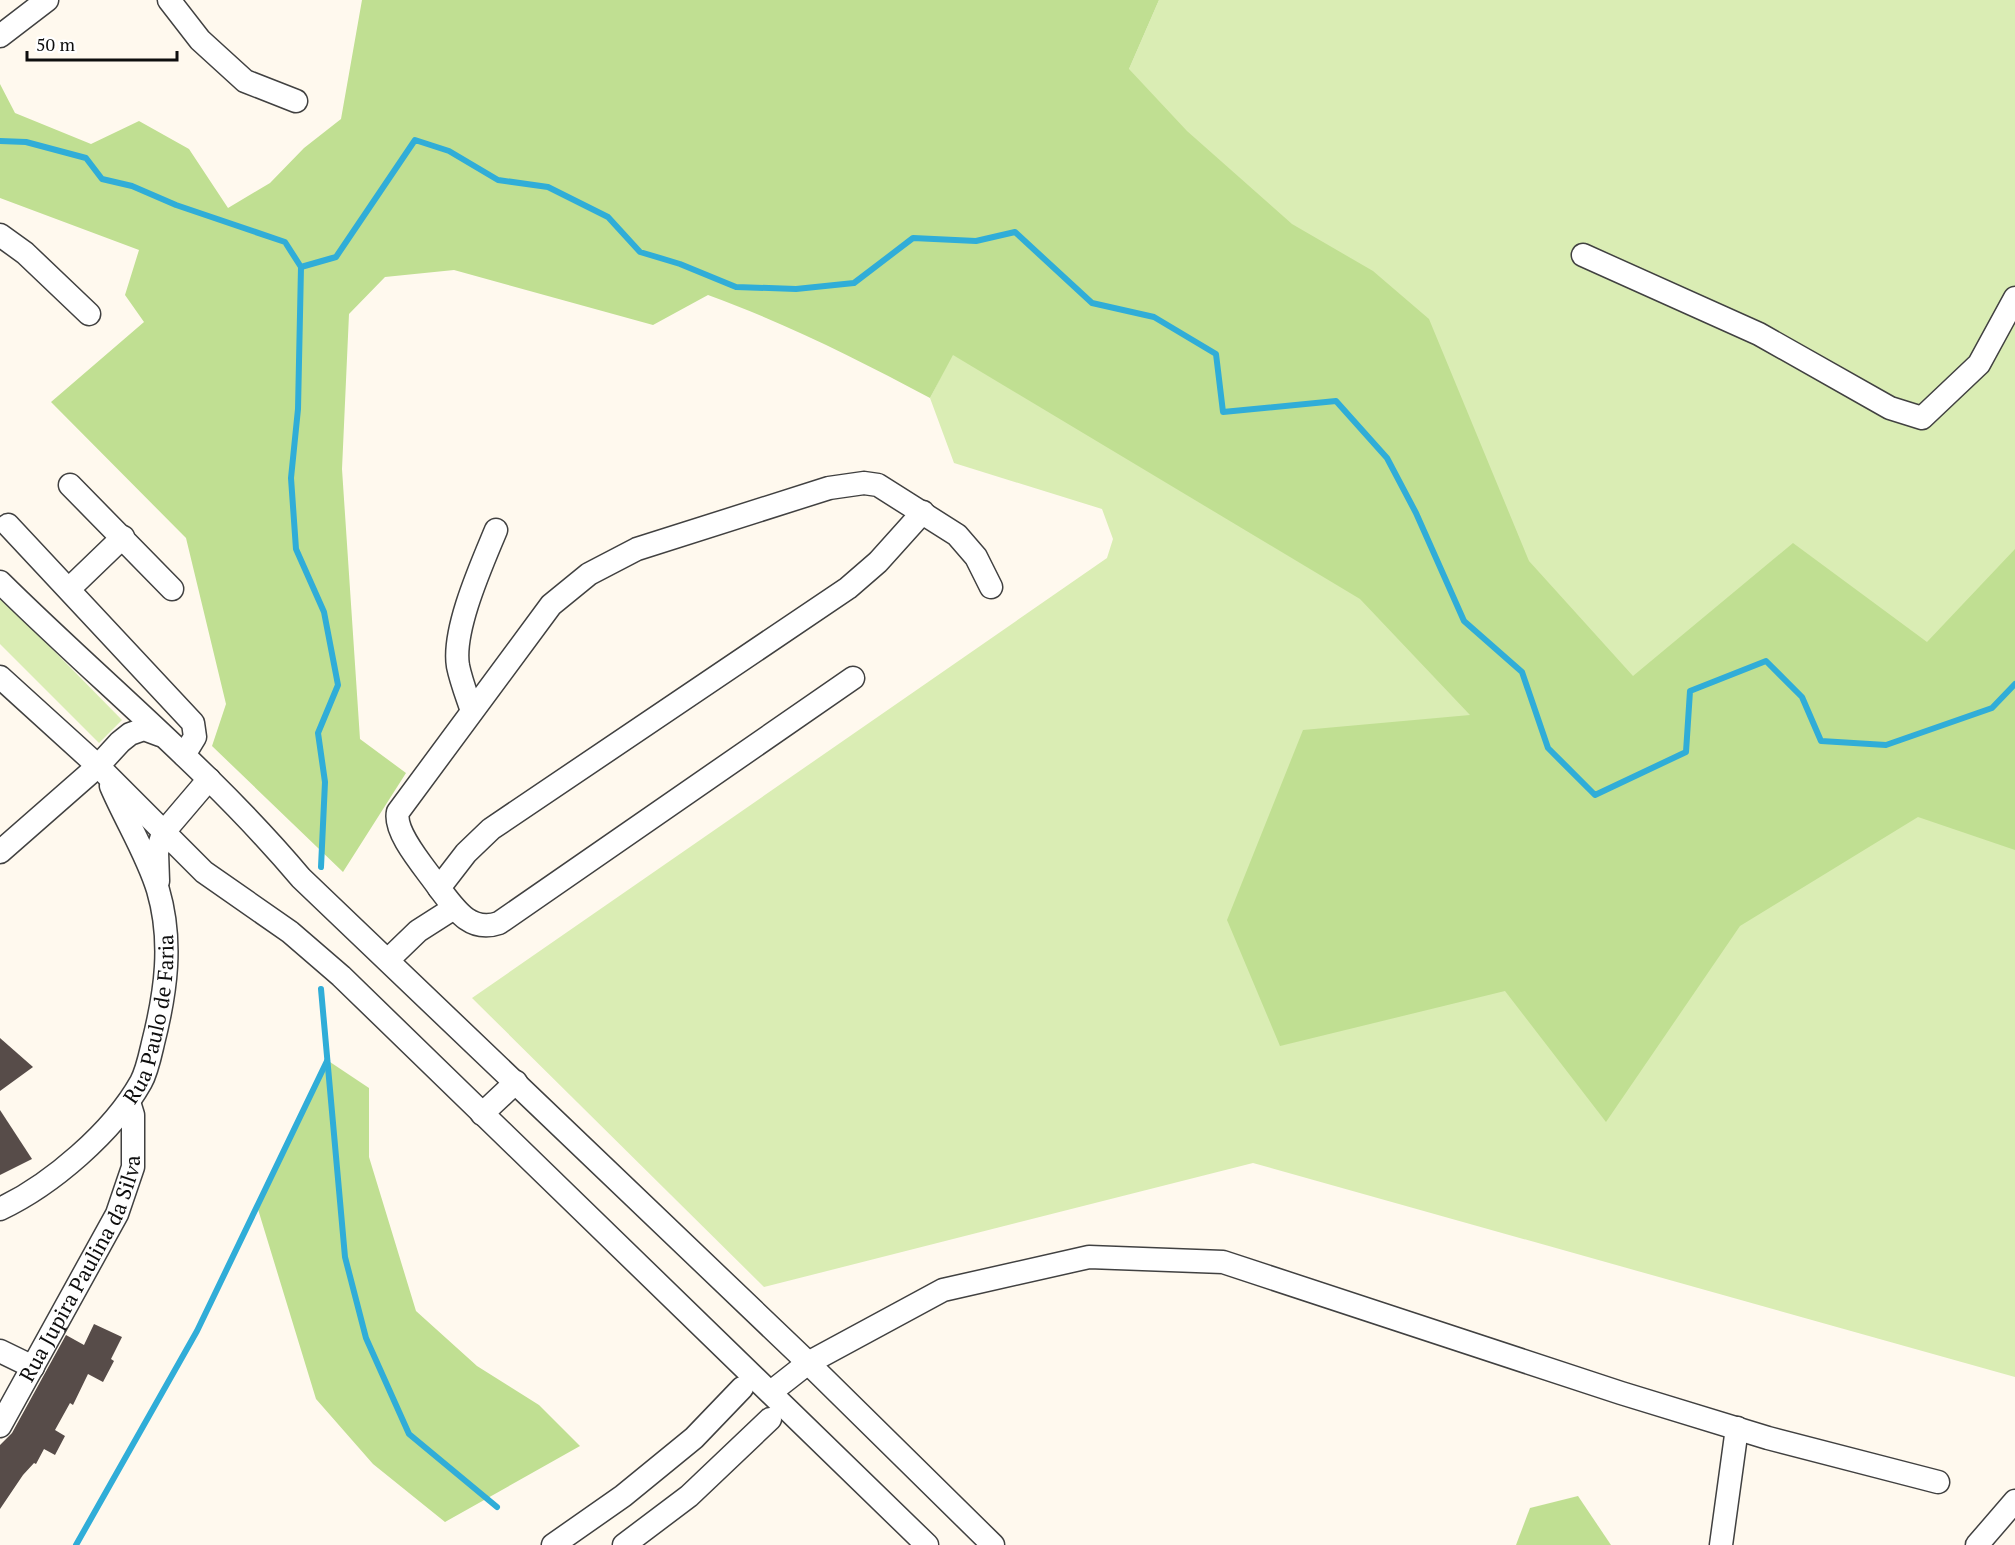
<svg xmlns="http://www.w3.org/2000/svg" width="2015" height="1545" viewBox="0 0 2015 1545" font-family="'PT Serif',serif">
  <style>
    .green { fill: #daedb4 }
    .forest { fill: #c0df92 }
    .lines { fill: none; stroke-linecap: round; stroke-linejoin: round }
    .stream { stroke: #30add8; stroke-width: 6 }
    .building { fill: #574c49 }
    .minor-casing { stroke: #414141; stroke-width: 25 }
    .minor { stroke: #fff; stroke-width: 22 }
    .labels { text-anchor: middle; stroke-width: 6; stroke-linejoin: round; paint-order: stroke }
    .street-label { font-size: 21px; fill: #0e0e0e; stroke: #fff }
  </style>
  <rect width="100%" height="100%" fill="#fff9ee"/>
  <g class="green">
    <path d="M 1159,0 L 2015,0 L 2015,1377 L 1253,1163 L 764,1287 L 472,998 L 1107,558 L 1113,539 L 1102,509 L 954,463 L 930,398 L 1015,232 L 1129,69 Z"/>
    <path d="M 0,596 L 122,720 L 99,743 L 0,644 Z"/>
  </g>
  <g class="forest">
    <path d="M 362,0 L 1159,0 L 1129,69 L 1187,131 L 1292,224 L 1373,271 L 1429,319 L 1529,561 L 1633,676 L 1793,543 L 1927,642 L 2015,549 L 2015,850 L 1918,817 L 1740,926 L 1606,1122 L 1505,991 L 1280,1046 L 1227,920 L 1303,730 L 1470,715 L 1360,599 L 953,355 L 930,398 C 857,359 785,323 708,295 L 653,325 L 454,270 L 385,277 L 349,314 L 342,469 L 360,739 L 406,773 L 343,872 L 212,746 L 226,704 L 186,538 L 51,402 L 144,322 L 125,295 L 139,250 L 0,198 L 0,84 L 15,113 L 91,144 L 139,121 L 189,149 L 228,208 L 270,183 L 304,148 L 341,119 Z"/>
    <path d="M 327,1060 L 369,1088 L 369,1157 L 416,1311 L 477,1366 L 539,1405 L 580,1446 L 445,1522 L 373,1464 L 316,1399 L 257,1206 Z"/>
    <path d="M 1578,1496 L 1611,1545 L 1516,1545 L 1530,1508 Z"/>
  </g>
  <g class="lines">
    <g class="stream">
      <path d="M 0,141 L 26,142 L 86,158 L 102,179 L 132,186 L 176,205 L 285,242 L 301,267 L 336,257 L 415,140 L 449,151 L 498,180 L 548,187 L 608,217 L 640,252 L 680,264 L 736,287 L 796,289 L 854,283 L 913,238 L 976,241 L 1015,232 L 1092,303 L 1154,317 L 1216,354 L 1223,412 L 1336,401 L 1387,458 L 1416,513 L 1464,621 L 1522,672 L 1548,748 L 1595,795 L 1686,752 L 1690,691 L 1766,661 L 1802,697 L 1821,741 L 1886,745 L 1992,708 L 2015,684"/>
      <path d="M 301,267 L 298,409 L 291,478 L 296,549 L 324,612 L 338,685 L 318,733 L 325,782 L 321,867"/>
      <path d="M 321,989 L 345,1257 L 366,1338 L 409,1434 L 497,1507"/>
      <path d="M 76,1545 L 197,1331 L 327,1061"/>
    </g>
  </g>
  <g class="building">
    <path d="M 0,1038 L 33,1067 L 0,1091 Z"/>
    <path d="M 0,1110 L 32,1159 L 0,1175 Z"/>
    <path d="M 94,1324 L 122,1337 L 111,1359 L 114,1361 L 103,1382 L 88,1374 L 73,1405 L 70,1403 L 55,1430 L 65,1436 L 55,1455 L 44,1449 L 36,1464 L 34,1463 L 23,1475 L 0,1509 L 0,1445 L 12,1433 L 66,1335 L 84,1345 Z"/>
  </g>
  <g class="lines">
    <defs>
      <g id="minor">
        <path d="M 169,0 L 200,40 L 245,81 L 296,101"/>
        <path d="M 0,36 L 47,0"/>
        <path d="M 0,235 L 25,253 L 89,314"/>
        <path d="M 1583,255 L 1759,334 L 1890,408 L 1922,418 L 1979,364 L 2015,298"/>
        <path d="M 70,485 L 172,589"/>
        <path d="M 8,525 L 193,723 L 195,737 L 184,755"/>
        <path d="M 0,582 C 100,681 210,770 301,878 L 800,1355 L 993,1545"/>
        <path d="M 69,589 L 123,537"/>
        <path d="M 0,677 L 98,766 L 204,872 L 290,932 L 341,976 L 927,1545"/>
        <path d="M 853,678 L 499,923 C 470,933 455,909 439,888 L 466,853 L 491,829 L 848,588 L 878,562 L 923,512"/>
        <path d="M 472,711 C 467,696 461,681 458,666 C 452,630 482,564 496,530"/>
        <path d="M 0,852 L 98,766 L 120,742 L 130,734 L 144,729 L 160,735"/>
        <path d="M 158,881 L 157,852 L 163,833 L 209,779"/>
        <path d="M 439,888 C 427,870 393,833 398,812 L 551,605 L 589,574 L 637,549 L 829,488 L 864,483 L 878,485 L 957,535 L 976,557 L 991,587"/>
        <path d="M 389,959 L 418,931 L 454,908"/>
        <path d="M 482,1114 L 516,1082"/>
        <path id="s1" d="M 0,1209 C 51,1185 113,1132 141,1082 C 147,1071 150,1056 153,1043 C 166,992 173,941 158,890 C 148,856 125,819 111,786"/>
        <path d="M 0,1351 L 33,1367"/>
        <path d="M 771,1392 L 808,1363 L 943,1290 L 1089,1257 L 1223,1262 L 1621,1393 L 1768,1438 L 1938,1482"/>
        <path id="s2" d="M 0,1426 L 117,1214 L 133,1167 L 133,1115 L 129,1102"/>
        <path d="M 553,1545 L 623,1496 L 694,1438 L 742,1388"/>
        <path d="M 624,1545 L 689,1496 L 770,1419"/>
        <path d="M 1721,1545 L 1737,1428"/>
        <path d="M 1977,1545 L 2015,1501"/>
      </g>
    </defs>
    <use href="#minor" class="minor-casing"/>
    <use href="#minor" class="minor"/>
  </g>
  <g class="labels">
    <g class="street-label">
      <text dy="7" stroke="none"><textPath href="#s1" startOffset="256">Rua Paulo de Faria</textPath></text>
      <text dy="7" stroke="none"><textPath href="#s2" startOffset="178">Rua Jupira Paulina da Silva</textPath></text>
    </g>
  </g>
  <path d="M27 51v9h150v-9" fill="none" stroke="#0e0e0e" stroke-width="3"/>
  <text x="36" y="51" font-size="18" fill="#0e0e0e" stroke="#ffffff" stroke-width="4.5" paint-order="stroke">50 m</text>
</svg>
